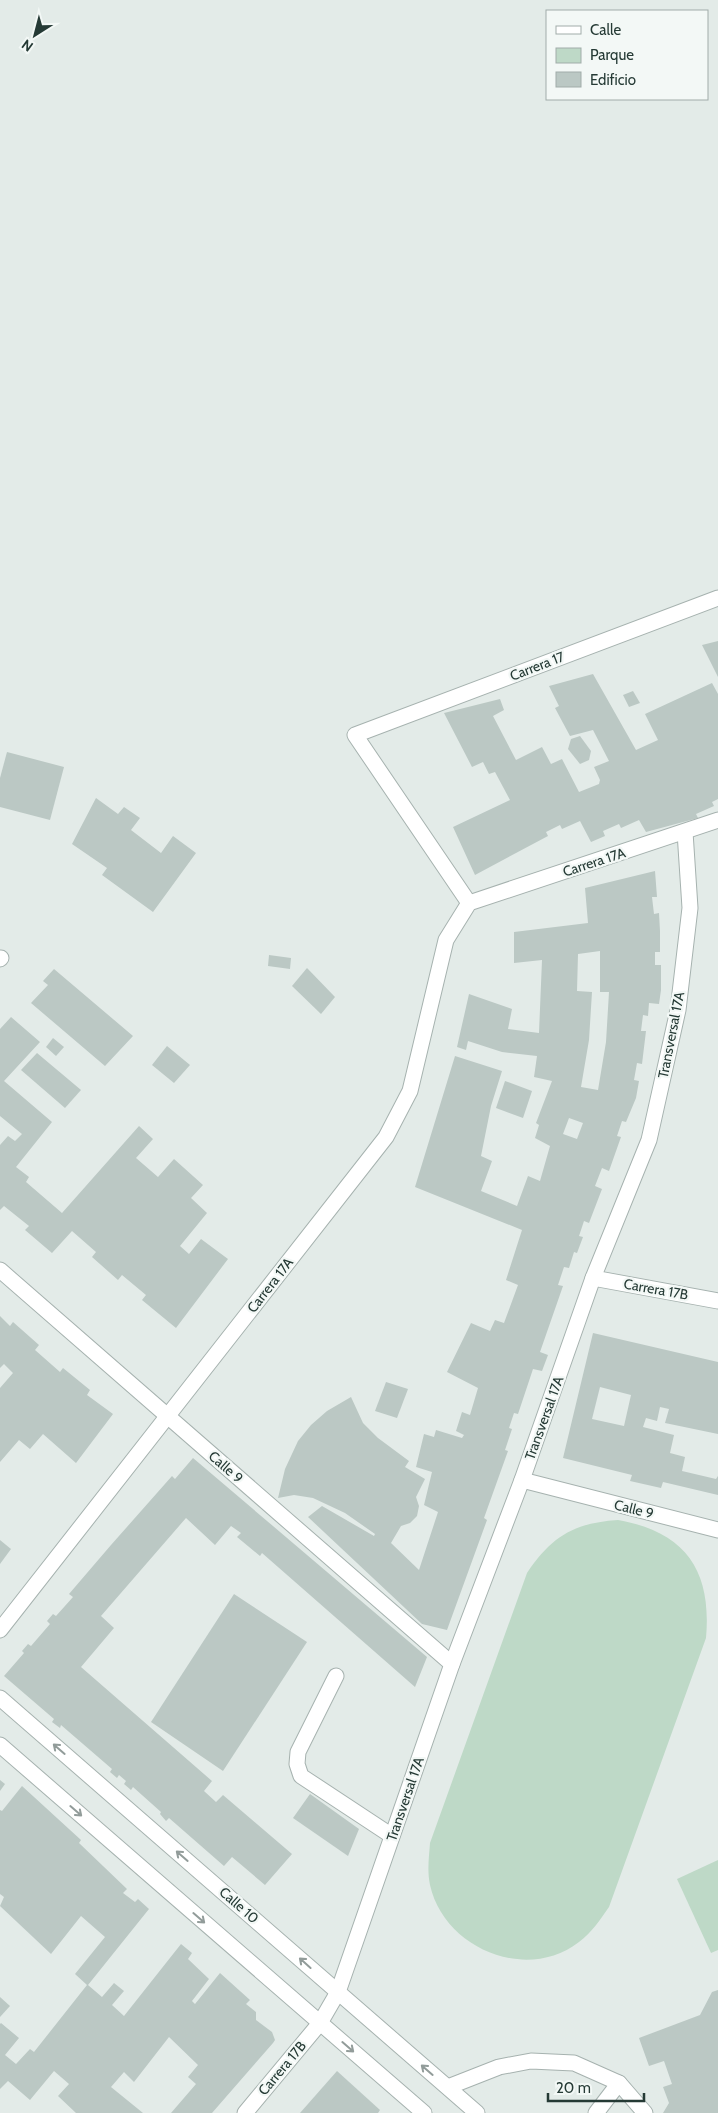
<svg xmlns="http://www.w3.org/2000/svg" width="718" height="2113" viewBox="0 0 718 2113" font-family="Cabin,sans-serif">
  <style>
    .green { fill: #bed9c7 }
    .building { fill: #bbc8c4; fill-rule: evenodd }
    .lines { fill: none; stroke-linecap: round; stroke-linejoin: round }
    .minor-casing { stroke: #a6b2af; stroke-width: 17 }
    .minor { stroke: #fff; stroke-width: 15 }
    .oneway { stroke: #929c9a }
    .labels { text-anchor: middle; stroke-width: 4.5; stroke-linejoin: round; paint-order: stroke }
    .street-label { font-size: 14px; fill: #253a35; stroke: #f3f8f6 }
  </style>
  <rect width="100%" height="100%" fill="#e3ebe8"/>
  <g class="green">
    <path d="M 618,1520 C 686,1532 712,1571 706,1638 L 609,1907 C 600,1920 592,1932 579,1942 C 526,1983 444,1948 430,1885 C 427,1871 429,1857 430,1843 L 527,1573 C 552,1536 574,1523 618,1520 Z"/>
    <path d="M 718,1860 L 718,1950 L 711,1953 L 677,1879 Z"/>
  </g>
  <g class="building">
    <path d="M 718,641 L 718,677 L 702,645 Z"/>
    <path d="M 593,674 L 636,750 L 658,740 L 645,714 L 712,683 L 718,694 L 718,799 L 712,802 L 714,806 L 696,814 L 698,818 L 646,832 L 639,820 L 621,828 L 619,824 L 603,831 L 605,836 L 591,842 L 580,821 L 562,829 L 560,825 L 546,832 L 548,836 L 475,875 L 453,827 L 510,800 L 495,772 L 489,774 L 483,762 L 472,767 L 444,713 L 500,699 L 504,710 L 493,716 L 516,760 L 542,747 L 551,764 L 562,759 L 579,792 L 599,784 L 600,780 L 594,767 L 609,761 L 593,730 L 570,736 L 555,708 L 559,706 L 549,686 Z"/>
    <path d="M 633,691 L 640,703 L 629,707 L 623,695 Z"/>
    <path d="M 580,736 L 591,751 L 589,760 L 580,764 L 568,749 L 571,739 Z"/>
    <path d="M 7,752 L 64,767 L 50,820 L 0,807 L 0,778 Z"/>
    <path d="M 96,798 L 118,814 L 124,807 L 140,818 L 131,830 L 161,853 L 173,836 L 196,853 L 153,912 L 102,875 L 107,868 L 72,844 Z"/>
    <path d="M 655,871 L 657,897 L 652,897 L 654,914 L 659,913 L 660,931 L 660,952 L 655,952 L 655,965 L 661,965 L 661,990 L 659,1004 L 649,1003 L 648,1016 L 643,1015 L 641,1031 L 646,1031 L 642,1064 L 637,1063 L 634,1080 L 639,1081 L 636,1098 L 626,1122 L 622,1121 L 617,1136 L 621,1137 L 609,1171 L 602,1168 L 595,1186 L 602,1189 L 589,1223 L 584,1221 L 579,1236 L 583,1237 L 577,1253 L 574,1252 L 569,1268 L 564,1267 L 558,1285 L 563,1286 L 540,1352 L 548,1355 L 542,1371 L 533,1369 L 518,1414 L 514,1413 L 509,1428 L 512,1429 L 505,1450 L 508,1451 L 484,1518 L 487,1520 L 447,1630 L 422,1624 L 308,1517 L 322,1506 L 374,1536 L 375,1534 L 345,1513 L 313,1498 L 294,1495 L 278,1498 L 285,1469 L 298,1441 L 311,1425 L 327,1411 L 351,1397 L 363,1423 L 378,1438 L 409,1461 L 405,1467 L 425,1479 L 416,1497 L 419,1506 L 417,1516 L 410,1523 L 401,1526 L 391,1543 L 419,1570 L 438,1512 L 424,1505 L 432,1472 L 416,1467 L 424,1434 L 434,1437 L 436,1430 L 462,1438 L 464,1435 L 456,1431 L 462,1412 L 470,1415 L 478,1388 L 447,1372 L 471,1323 L 490,1331 L 495,1320 L 504,1323 L 518,1285 L 506,1280 L 522,1230 L 415,1187 L 455,1056 L 502,1071 L 491,1106 L 481,1156 L 492,1161 L 481,1191 L 517,1206 L 528,1176 L 540,1181 L 550,1146 L 535,1138 L 539,1125 L 536,1123 L 552,1081 L 534,1077 L 537,1056 L 502,1052 L 468,1041 L 466,1050 L 457,1047 L 469,994 L 512,1009 L 508,1029 L 539,1033 L 542,960 L 514,963 L 514,932 L 588,923 L 585,888 ZM 600,951 L 600,992 L 609,992 L 606,1042 L 598,1090 L 581,1087 L 589,1040 L 592,992 L 577,991 L 578,954 ZM 569,1118 L 583,1123 L 577,1139 L 563,1134 Z"/>
    <path d="M 269,955 L 291,958 L 290,969 L 268,966 Z"/>
    <path d="M 307,968 L 335,997 L 321,1014 L 292,986 Z"/>
    <path d="M 54,969 L 133,1036 L 105,1066 L 31,1003 L 48,985 L 43,981 Z"/>
    <path d="M 11,1017 L 40,1042 L 4,1081 L 52,1122 L 16,1167 L 29,1177 L 26,1182 L 62,1213 L 139,1126 L 153,1139 L 136,1158 L 158,1177 L 174,1159 L 203,1185 L 191,1198 L 207,1213 L 180,1246 L 189,1254 L 201,1239 L 228,1259 L 176,1328 L 142,1300 L 146,1295 L 122,1275 L 118,1280 L 92,1257 L 96,1252 L 72,1231 L 52,1253 L 25,1230 L 29,1226 L 4,1206 L 0,1210 L 0,1145 L 8,1136 L 15,1141 L 22,1134 L 0,1116 L 0,1029 Z"/>
    <path d="M 53,1038 L 64,1047 L 56,1056 L 46,1047 Z"/>
    <path d="M 167,1046 L 190,1065 L 174,1083 L 152,1065 Z"/>
    <path d="M 37,1053 L 81,1090 L 65,1108 L 21,1070 Z"/>
    <path d="M 505,1081 L 532,1091 L 523,1118 L 496,1108 Z"/>
    <path d="M 0,1316 L 10,1326 L 13,1322 L 39,1345 L 35,1350 L 60,1372 L 63,1368 L 90,1390 L 87,1395 L 113,1414 L 76,1463 L 43,1434 L 30,1449 L 19,1440 L 0,1462 L 0,1388 L 13,1373 L 4,1364 L 0,1368 Z"/>
    <path d="M 593,1333 L 718,1362 L 718,1434 L 665,1423 L 669,1409 L 660,1407 L 657,1421 L 646,1418 L 643,1427 L 674,1435 L 670,1453 L 685,1457 L 682,1471 L 716,1479 L 718,1476 L 718,1495 L 663,1482 L 661,1488 L 630,1481 L 632,1475 L 563,1458 ZM 600,1387 L 631,1395 L 624,1426 L 592,1419 Z"/>
    <path d="M 386,1382 L 408,1389 L 397,1418 L 375,1411 Z"/>
    <path d="M 193,1458 L 427,1657 L 415,1687 L 262,1553 L 260,1556 L 237,1537 L 241,1533 L 231,1526 L 215,1545 L 186,1518 L 101,1616 L 114,1628 L 81,1667 L 212,1781 L 204,1791 L 216,1802 L 223,1795 L 292,1854 L 265,1885 L 232,1857 L 224,1866 L 169,1818 L 166,1821 L 160,1814 L 161,1812 L 133,1787 L 131,1790 L 124,1784 L 126,1781 L 119,1775 L 117,1778 L 110,1772 L 112,1769 L 61,1725 L 60,1728 L 52,1722 L 54,1719 L 4,1676 L 24,1653 L 22,1651 L 28,1644 L 31,1646 L 50,1624 L 47,1621 L 53,1614 L 56,1616 L 73,1597 L 69,1594 L 111,1545 L 172,1476 L 175,1479 Z"/>
    <path d="M 0,1540 L 11,1549 L 0,1564 Z"/>
    <path d="M 234,1594 L 307,1642 L 223,1771 L 151,1722 Z"/>
    <path d="M 0,1780 L 5,1784 L 0,1791 Z"/>
    <path d="M 22,1786 L 81,1840 L 79,1843 L 127,1889 L 123,1893 L 135,1902 L 138,1899 L 149,1909 L 88,1985 L 102,1997 L 114,1983 L 124,1991 L 112,2005 L 124,2016 L 181,1944 L 192,1953 L 188,1959 L 209,1979 L 192,2001 L 195,2004 L 220,1973 L 250,2000 L 246,2004 L 256,2012 L 256,2020 L 272,2032 L 275,2040 L 273,2043 L 212,2113 L 171,2113 L 196,2084 L 188,2077 L 198,2065 L 169,2037 L 134,2082 L 124,2072 L 111,2087 L 143,2113 L 76,2113 L 58,2096 L 69,2084 L 54,2071 L 30,2100 L 8,2081 L 0,2089 L 0,2024 L 1,2023 L 19,2038 L 5,2055 L 16,2064 L 30,2049 L 34,2052 L 87,1985 L 75,1974 L 105,1937 L 81,1916 L 51,1954 L 0,1906 L 4,1897 L 0,1894 L 0,1810 L 2,1811 Z"/>
    <path d="M 310,1794 L 359,1829 L 348,1856 L 293,1818 Z"/>
    <path d="M 718,1990 L 718,2113 L 663,2113 L 669,2103 L 663,2087 L 672,2084 L 664,2061 L 649,2066 L 639,2038 L 700,2015 L 712,1992 Z"/>
    <path d="M 0,1997 L 10,2006 L 0,2017 Z"/>
    <path d="M 337,2071 L 380,2110 L 378,2113 L 300,2113 Z"/>
  </g>
  <g class="lines">
    <defs>
      <g id="minor">
        <path d="M 469,903 L 355,735 L 718,598"/>
        <path d="M 0,959 L 1,958"/>
        <path d="M 0,1270 L 452,1664"/>
        <path d="M 593,1278 L 718,1301"/>
        <path d="M 522,1480 L 718,1530"/>
        <path d="M 0,1630 L 386,1137 L 410,1091 L 446,940 L 469,903 L 718,820"/>
        <path d="M 336,1676 L 298,1752 L 297,1764 L 301,1776 L 392,1836"/>
        <path d="M 0,1698 L 477,2113"/>
        <path d="M 0,1745 L 424,2113"/>
        <path d="M 448,2087 L 499,2067 L 531,2061 L 574,2063 L 619,2083 L 645,2113"/>
        <path d="M 245,2113 L 320,2023 L 338,1992 L 452,1664 L 522,1480 L 593,1278 L 649,1140 L 678,1010 L 690,908 L 685,832"/>
        <path d="M 596,2113 L 619,2083"/>
      </g>
    </defs>
    <use href="#minor" class="minor-casing"/>
    <use href="#minor" class="minor"/>
  </g>
  <defs><path id="oneway-shaft" d="M-6 0H5M1.5-3L5.5 0L1.5 3" fill="none" stroke-width="1.6" stroke-linecap="round" stroke-linejoin="round" transform="scale(1.25)"/></defs>
  <g class="oneway">
    <use href="#oneway-shaft" transform="translate(59 1749) rotate(-139)"/>
    <use href="#oneway-shaft" transform="translate(76 1811) rotate(41)"/>
    <use href="#oneway-shaft" transform="translate(182 1856) rotate(-139)"/>
    <use href="#oneway-shaft" transform="translate(199 1918) rotate(41)"/>
    <use href="#oneway-shaft" transform="translate(305 1963) rotate(-138)"/>
    <use href="#oneway-shaft" transform="translate(348 2047) rotate(41)"/>
    <use href="#oneway-shaft" transform="translate(427 2070) rotate(-139)"/>
  </g>
  <g class="labels">
    <g class="street-label">
      <text transform="translate(537 666) rotate(-21)" y="5">Carrera 17</text>
      <text transform="translate(594 862) rotate(-18)" y="5">Carrera 17A</text>
      <text transform="translate(671 1035) rotate(-79)" y="5">Transversal 17A</text>
      <text transform="translate(270 1285) rotate(-52)" y="5">Carrera 17A</text>
      <text transform="translate(656 1289) rotate(10)" y="5">Carrera 17B</text>
      <text transform="translate(544 1418) rotate(-70)" y="5">Transversal 17A</text>
      <text transform="translate(226 1467) rotate(41)" y="5">Calle 9</text>
      <text transform="translate(634 1509) rotate(14)" y="5">Calle 9</text>
      <text transform="translate(405 1799) rotate(-71)" y="5">Transversal 17A</text>
      <text transform="translate(239 1905) rotate(41)" y="5">Calle 10</text>
      <text transform="translate(282 2068) rotate(-50)" y="5">Carrera 17B</text>
    </g>
  </g>
  <rect x="546" y="10" width="162" height="90" fill="#f3f8f6" stroke="#a1aca9"/>
  <rect x="556" y="26" width="25" height="8" fill="#ffffff" stroke="#a1aca9"/>
  <text x="590" y="35" font-size="15" fill="#253a35">Calle</text>
  <rect x="556" y="48" width="25" height="15" fill="#bed9c7" stroke="#a1aca9"/>
  <text x="590" y="60" font-size="15" fill="#253a35">Parque</text>
  <rect x="556" y="72" width="25" height="15" fill="#bbc8c4" stroke="#a1aca9"/>
  <text x="590" y="85" font-size="15" fill="#253a35">Edificio</text>
  <g transform="translate(35 35) rotate(216)" stroke="#f3f8f6" stroke-width="4" paint-order="stroke">
  <path d="M0-4L9 19L0 12L-9 19Z" fill="#253a35"/>
  <text y="-8" font-size="14" font-weight="bold" text-anchor="middle" fill="#253a35">N</text>
  </g>
  <path d="M548 2093v8h96v-8" fill="none" stroke="#253a35" stroke-width="2.5"/>
  <text x="556" y="2093" font-size="15" fill="#253a35" stroke="#f3f8f6" stroke-width="4" paint-order="stroke">20 m</text>
</svg>
